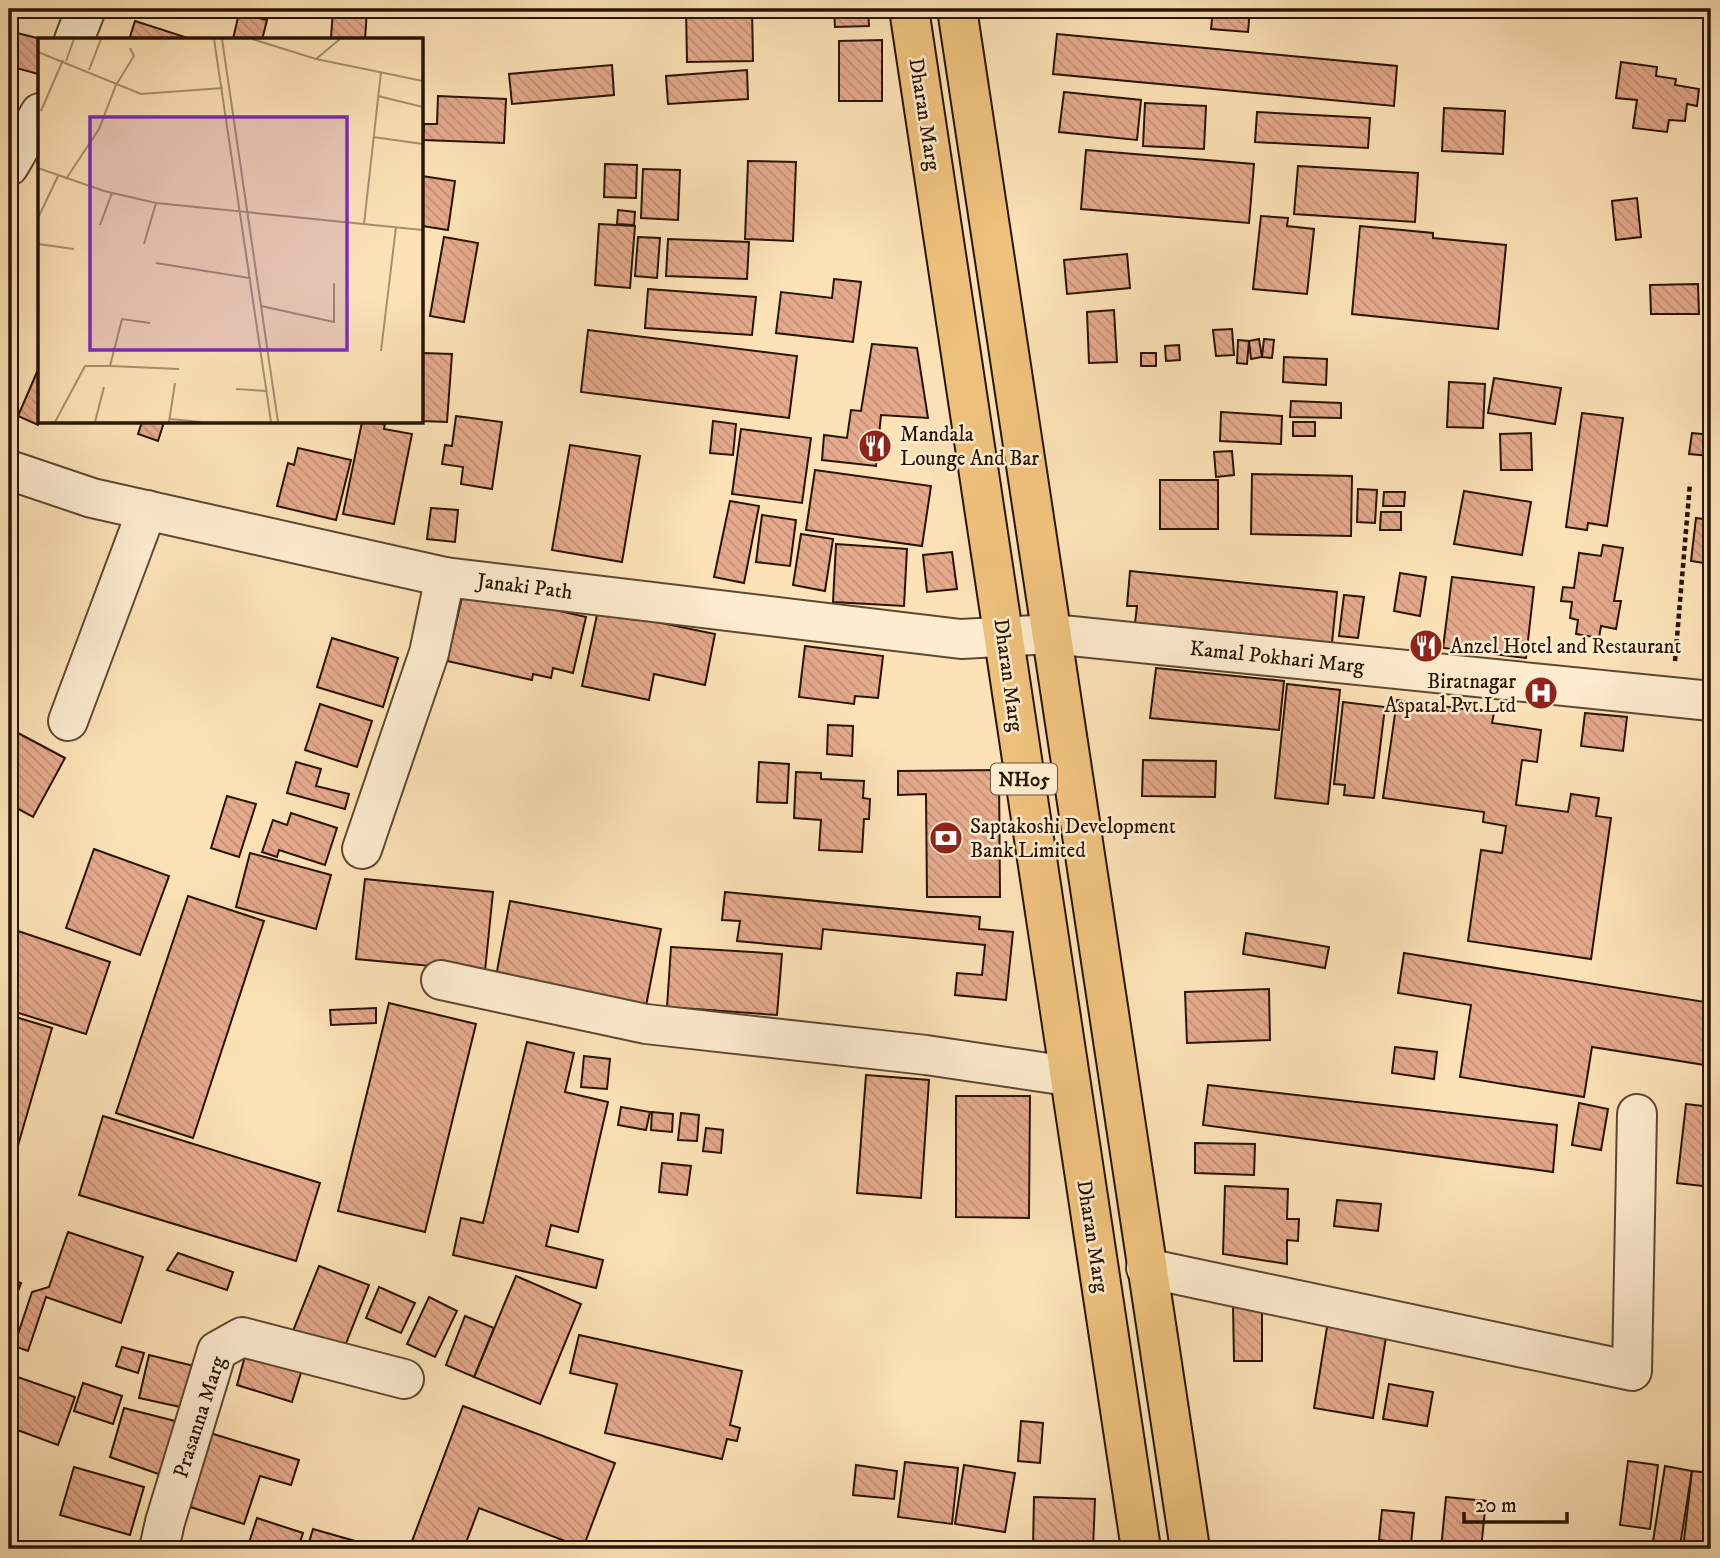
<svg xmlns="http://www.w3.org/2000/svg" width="1720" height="1558" viewBox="0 0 1720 1558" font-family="'IM FELL DW Pica',serif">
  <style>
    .building { fill: url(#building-back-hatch); stroke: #281403; stroke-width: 2 }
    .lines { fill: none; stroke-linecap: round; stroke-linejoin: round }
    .minor-casing { stroke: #5d4830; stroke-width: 42 }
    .major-casing { stroke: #281403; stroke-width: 42 }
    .path { stroke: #281403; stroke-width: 4.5; stroke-dasharray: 5 3.5; stroke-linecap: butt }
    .minor { stroke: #feecd0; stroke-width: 38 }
    .major { stroke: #eec17c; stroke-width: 38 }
    .labels { text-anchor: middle; stroke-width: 5; stroke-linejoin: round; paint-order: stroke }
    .shield { fill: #feecd0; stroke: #685540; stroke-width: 2 }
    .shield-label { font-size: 19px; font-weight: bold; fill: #281403 }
    .street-label { font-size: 21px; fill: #281403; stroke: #feecd0 }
    .poi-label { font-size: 21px; fill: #281403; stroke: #feecd0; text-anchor: start }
    .inset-road { fill: none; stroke: #a8906f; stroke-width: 2 }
    .view { fill: #7b2cbf; fill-opacity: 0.15; stroke: #7b2cbf; stroke-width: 3.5 }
    .inset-edge { fill: none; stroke: #281403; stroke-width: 3.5 }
  </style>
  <defs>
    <pattern id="building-back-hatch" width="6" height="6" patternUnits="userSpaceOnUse" patternTransform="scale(1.75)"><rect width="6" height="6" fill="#e5a98c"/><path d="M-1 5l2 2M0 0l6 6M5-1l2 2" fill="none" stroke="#c49177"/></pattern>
  </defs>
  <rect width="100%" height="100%" fill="#fde2b7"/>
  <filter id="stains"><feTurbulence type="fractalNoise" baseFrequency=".00286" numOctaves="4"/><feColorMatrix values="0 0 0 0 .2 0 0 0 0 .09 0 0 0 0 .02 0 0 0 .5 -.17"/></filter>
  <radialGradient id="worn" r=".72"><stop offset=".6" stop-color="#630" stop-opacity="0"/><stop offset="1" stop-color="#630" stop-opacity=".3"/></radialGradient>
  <g class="building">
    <path d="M 333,9 L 367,9 L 365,40 L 331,38 Z"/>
    <path d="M 686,9 L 752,9 L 753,61 L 687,62 Z"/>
    <path d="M 834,9 L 868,9 L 869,26 L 835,27 Z"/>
    <path d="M 1148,9 L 1189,9 L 1189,13 Z"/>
    <path d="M 1213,9 L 1250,9 L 1248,32 L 1211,29 Z"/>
    <path d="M 1707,9 L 1711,9 L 1711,56 Z"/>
    <path d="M 239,13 L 267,20 L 262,40 L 233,39 Z"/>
    <path d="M 135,21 L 188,38 L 187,40 L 129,40 Z"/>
    <path d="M 9,31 L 45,40 L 40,40 L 38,74 L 9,66 Z"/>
    <path d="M 1057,34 L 1397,66 L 1394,106 L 1053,74 Z"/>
    <path d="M 882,40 L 882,101 L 839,101 L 839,41 Z"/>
    <path d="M 1621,62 L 1657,67 L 1656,76 L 1676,79 L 1675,85 L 1699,89 L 1697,106 L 1687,104 L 1685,121 L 1669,120 L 1667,132 L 1633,128 L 1637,100 L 1616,98 Z"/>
    <path d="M 612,65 L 614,95 L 512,104 L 509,74 Z"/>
    <path d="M 747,70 L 748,99 L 668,104 L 666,76 Z"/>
    <path d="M 1064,92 L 1141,100 L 1137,140 L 1059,132 Z"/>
    <path d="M 438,96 L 506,99 L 504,143 L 423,140 L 424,124 L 437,124 Z"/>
    <path d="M 1145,103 L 1206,106 L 1204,149 L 1143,146 Z"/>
    <path d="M 1444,108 L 1505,111 L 1503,154 L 1442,151 Z"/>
    <path d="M 1257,112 L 1370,118 L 1368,148 L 1255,142 Z"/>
    <path d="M 1086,150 L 1254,164 L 1249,223 L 1081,209 Z"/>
    <path d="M 748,161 L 796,162 L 793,241 L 745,239 Z"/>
    <path d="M 605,164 L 637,165 L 636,198 L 604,197 Z"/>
    <path d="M 1298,166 L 1418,173 L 1415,222 L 1294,214 Z"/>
    <path d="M 643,169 L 680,170 L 678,220 L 641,218 Z"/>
    <path d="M 422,176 L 455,181 L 448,230 L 422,226 Z"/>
    <path d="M 1637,198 L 1641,237 L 1616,240 L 1612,201 Z"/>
    <path d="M 618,210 L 635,212 L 634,225 L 617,224 Z"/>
    <path d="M 1261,216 L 1288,218 L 1287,226 L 1314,229 L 1307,294 L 1253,289 Z"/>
    <path d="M 599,224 L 635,226 L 630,288 L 595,285 Z"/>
    <path d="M 1360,226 L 1433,233 L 1433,238 L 1506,245 L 1498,329 L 1352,314 Z"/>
    <path d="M 444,237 L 478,243 L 464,322 L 430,316 Z"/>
    <path d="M 638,237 L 660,238 L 657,278 L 635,276 Z"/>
    <path d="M 668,239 L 749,242 L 747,279 L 666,276 Z"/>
    <path d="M 1127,254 L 1130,288 L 1067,294 L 1064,260 Z"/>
    <path d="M 834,279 L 861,282 L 853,342 L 776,333 L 781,292 L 832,298 Z"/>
    <path d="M 1698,284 L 1699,314 L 1651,314 L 1650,285 Z"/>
    <path d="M 648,289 L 756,297 L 752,335 L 645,328 Z"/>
    <path d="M 1114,310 L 1117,362 L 1089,363 L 1087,312 Z"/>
    <path d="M 1232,329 L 1234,355 L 1216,356 L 1213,330 Z"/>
    <path d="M 588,330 L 797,356 L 789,418 L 581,392 Z"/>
    <path d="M 1259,339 L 1262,357 L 1251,359 L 1249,341 Z"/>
    <path d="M 1264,339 L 1274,340 L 1272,358 L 1262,357 Z"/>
    <path d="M 1238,340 L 1249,341 L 1247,364 L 1237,363 Z"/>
    <path d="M 872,344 L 917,348 L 928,418 L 881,415 L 876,466 L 822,460 L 824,435 L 847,438 L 851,410 L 861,411 Z"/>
    <path d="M 1179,345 L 1180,360 L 1166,361 L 1165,346 Z"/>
    <path d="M 422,353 L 452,354 L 447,422 L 422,421 Z"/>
    <rect x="1141" y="353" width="15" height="13"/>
    <path d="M 1284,357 L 1327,359 L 1326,385 L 1283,382 Z"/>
    <path d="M 40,365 L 40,419 L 38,425 L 18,416 Z"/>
    <path d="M 1494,378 L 1561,388 L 1555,424 L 1488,413 Z"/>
    <path d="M 1449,382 L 1485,384 L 1483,428 L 1447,427 Z"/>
    <path d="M 1291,401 L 1341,403 L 1341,418 L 1290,417 Z"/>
    <path d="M 1221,412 L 1282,416 L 1281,444 L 1220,441 Z"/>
    <path d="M 1582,413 L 1623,418 L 1607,526 L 1588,523 L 1587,530 L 1566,527 Z"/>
    <path d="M 456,416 L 502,422 L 492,489 L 461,484 L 463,467 L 442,464 L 445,445 L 452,446 Z"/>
    <path d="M 713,421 L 736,424 L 733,455 L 710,453 Z"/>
    <path d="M 142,422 L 164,422 L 158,441 L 138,434 Z"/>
    <path d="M 362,422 L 385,424 L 384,429 L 412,434 L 394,524 L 343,514 Z"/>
    <rect x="1293" y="422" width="22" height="14"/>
    <path d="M 741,429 L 811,438 L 802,503 L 732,494 Z"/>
    <path d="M 1531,433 L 1532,470 L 1501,470 L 1500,434 Z"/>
    <path d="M 1692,433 L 1711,435 L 1711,456 L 1689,454 Z"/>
    <path d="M 570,445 L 640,456 L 622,562 L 552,550 Z"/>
    <path d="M 298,448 L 351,460 L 336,520 L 277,506 L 288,463 L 294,465 Z"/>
    <path d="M 1232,451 L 1234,475 L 1216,477 L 1214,452 Z"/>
    <path d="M 815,470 L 931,486 L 922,546 L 806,530 Z"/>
    <path d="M 1252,474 L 1352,476 L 1351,536 L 1251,534 Z"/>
    <rect x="1160" y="480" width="58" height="49"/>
    <path d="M 1358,489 L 1377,490 L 1375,523 L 1357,522 Z"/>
    <path d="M 1464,491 L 1531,502 L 1522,555 L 1454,544 Z"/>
    <path d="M 1384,492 L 1405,492 L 1404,506 L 1383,506 Z"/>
    <path d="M 730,501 L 759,506 L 744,583 L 714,577 Z"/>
    <path d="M 431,508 L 458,510 L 455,542 L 427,539 Z"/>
    <path d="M 1381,512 L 1401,512 L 1401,530 L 1380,530 Z"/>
    <path d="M 762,515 L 796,520 L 790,566 L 756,562 Z"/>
    <path d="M 1696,518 L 1711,520 L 1711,564 L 1691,561 Z"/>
    <path d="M 801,534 L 833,539 L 825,591 L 793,585 Z"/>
    <path d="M 836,544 L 907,549 L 904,606 L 833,602 Z"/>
    <path d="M 1603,545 L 1623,548 L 1614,601 L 1621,601 L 1616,629 L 1601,626 L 1599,638 L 1576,634 L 1578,620 L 1570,618 L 1572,602 L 1561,601 L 1563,587 L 1574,588 L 1579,553 L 1601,556 Z"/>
    <path d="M 952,552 L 957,589 L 927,592 L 923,555 Z"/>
    <path d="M 1130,571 L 1337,592 L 1332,643 L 1135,623 L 1137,606 L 1127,606 Z"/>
    <path d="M 1400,573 L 1426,577 L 1420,616 L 1394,611 Z"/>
    <path d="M 1452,577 L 1534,587 L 1526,658 L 1443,648 Z"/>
    <path d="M 464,589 L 586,617 L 573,673 L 553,668 L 551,678 L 533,674 L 532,680 L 447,661 Z"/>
    <path d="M 1344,595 L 1364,597 L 1358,638 L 1339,636 Z"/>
    <path d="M 598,610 L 715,634 L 705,685 L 654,674 L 649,700 L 582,686 Z"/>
    <path d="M 332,638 L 398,658 L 383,707 L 317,687 Z"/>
    <path d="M 805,646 L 883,656 L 878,698 L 855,696 L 854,704 L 799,697 Z"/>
    <path d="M 1156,668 L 1284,681 L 1279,730 L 1150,718 Z"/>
    <path d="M 1287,684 L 1340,690 L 1328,804 L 1275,798 Z"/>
    <path d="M 1397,700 L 1494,713 L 1492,723 L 1541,730 L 1537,762 L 1522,760 L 1516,805 L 1568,812 L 1571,794 L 1599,798 L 1596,816 L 1611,818 L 1591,959 L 1468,941 L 1481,850 L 1502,853 L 1506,826 L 1483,822 L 1484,812 L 1383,798 Z"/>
    <path d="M 1343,702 L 1385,707 L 1374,798 L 1344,795 L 1345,785 L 1334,784 Z"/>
    <path d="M 320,704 L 372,721 L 357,767 L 305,750 Z"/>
    <path d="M 1585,713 L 1627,717 L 1623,751 L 1581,746 Z"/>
    <path d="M 828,725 L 853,726 L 852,756 L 827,754 Z"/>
    <path d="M 18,733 L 65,758 L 33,817 L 9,804 L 9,751 Z"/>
    <path d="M 1143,760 L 1216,761 L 1215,797 L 1142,796 Z"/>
    <path d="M 296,762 L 321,769 L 316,786 L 349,794 L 345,809 L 287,793 Z"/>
    <path d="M 759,762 L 789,764 L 787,803 L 757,802 Z"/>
    <path d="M 999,770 L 1000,897 L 927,897 L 926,794 L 898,795 L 898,771 Z"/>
    <path d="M 796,772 L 821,773 L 821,779 L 864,781 L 863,798 L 870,799 L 869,819 L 864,819 L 862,852 L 819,850 L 821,820 L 794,818 Z"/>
    <path d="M 227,796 L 256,804 L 239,857 L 211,848 Z"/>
    <path d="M 291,813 L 337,828 L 325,865 L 279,850 L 277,857 L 262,852 L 273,820 L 287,825 Z"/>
    <path d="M 94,849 L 169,876 L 140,955 L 66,928 Z"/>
    <path d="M 250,853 L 331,875 L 316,929 L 236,907 Z"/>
    <path d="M 365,879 L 493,892 L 485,971 L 356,959 Z"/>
    <path d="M 725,892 L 980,917 L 979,929 L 1013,932 L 1006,1000 L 955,995 L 957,973 L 982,975 L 985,945 L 823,929 L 821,949 L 737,941 L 740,921 L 722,920 Z"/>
    <path d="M 188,896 L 264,921 L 193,1138 L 116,1113 Z"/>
    <path d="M 510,901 L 661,929 L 645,1011 L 495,982 Z"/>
    <path d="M 9,928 L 110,962 L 86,1034 L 9,1010 Z"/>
    <path d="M 1246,933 L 1329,947 L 1325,968 L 1243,954 Z"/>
    <path d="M 671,947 L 782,954 L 777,1015 L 667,1007 Z"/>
    <path d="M 1404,953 L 1711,1003 L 1711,1066 L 1592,1047 L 1584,1097 L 1460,1077 L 1471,1005 L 1398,993 Z"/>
    <path d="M 1269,989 L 1270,1040 L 1187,1043 L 1185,992 Z"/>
    <path d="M 389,1003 L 476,1024 L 425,1232 L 338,1211 Z"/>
    <path d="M 376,1008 L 376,1023 L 331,1025 L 330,1010 Z"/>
    <path d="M 9,1015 L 52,1028 L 10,1173 L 9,1173 Z"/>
    <path d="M 527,1042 L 574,1053 L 565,1092 L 608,1102 L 578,1232 L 551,1225 L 546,1246 L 603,1260 L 596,1288 L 453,1255 L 461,1218 L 483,1223 Z"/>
    <path d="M 1395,1047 L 1437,1052 L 1434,1079 L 1392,1073 Z"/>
    <path d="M 584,1056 L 610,1059 L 607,1089 L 581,1087 Z"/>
    <path d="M 866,1075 L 929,1080 L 921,1198 L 857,1193 Z"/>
    <path d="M 1208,1085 L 1557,1125 L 1553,1172 L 1203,1125 Z"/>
    <path d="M 956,1096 L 1030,1096 L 1029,1218 L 956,1217 Z"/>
    <path d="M 1579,1103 L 1608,1109 L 1601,1150 L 1572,1145 Z"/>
    <path d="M 1686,1104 L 1711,1107 L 1711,1187 L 1677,1183 Z"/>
    <path d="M 621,1107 L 650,1112 L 646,1130 L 618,1125 Z"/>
    <path d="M 652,1112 L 673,1114 L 672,1132 L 651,1130 Z"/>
    <path d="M 681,1113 L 699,1115 L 697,1141 L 678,1140 Z"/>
    <path d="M 103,1116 L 320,1183 L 296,1261 L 79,1195 Z"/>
    <path d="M 706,1128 L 723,1130 L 721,1153 L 703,1151 Z"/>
    <path d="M 1195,1143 L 1255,1144 L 1254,1175 L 1195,1173 Z"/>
    <path d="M 662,1163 L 691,1166 L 687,1195 L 659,1192 Z"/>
    <path d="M 1225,1186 L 1288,1189 L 1287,1219 L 1299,1219 L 1298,1241 L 1287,1240 L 1287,1264 L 1223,1254 Z"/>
    <path d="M 1337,1200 L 1381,1204 L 1378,1231 L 1334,1226 Z"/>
    <path d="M 68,1232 L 143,1257 L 121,1323 L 46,1297 L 28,1351 L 14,1346 L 32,1292 L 49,1287 Z"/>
    <path d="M 1711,1234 L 1711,1314 L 1703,1313 Z"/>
    <path d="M 178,1253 L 233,1272 L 227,1290 L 167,1270 Z"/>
    <path d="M 319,1266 L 369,1285 L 343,1351 L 293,1331 Z"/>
    <path d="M 516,1276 L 581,1304 L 540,1404 L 474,1377 Z"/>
    <path d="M 9,1278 L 21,1283 L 9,1316 Z"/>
    <path d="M 379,1287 L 415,1303 L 401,1333 L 366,1318 Z"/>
    <path d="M 429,1297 L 457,1311 L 435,1357 L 407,1344 Z"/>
    <path d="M 1262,1304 L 1262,1361 L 1234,1361 L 1233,1305 Z"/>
    <path d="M 465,1316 L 494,1328 L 474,1377 L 446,1365 Z"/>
    <path d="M 1328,1321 L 1387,1331 L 1373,1418 L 1314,1408 Z"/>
    <path d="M 579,1335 L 742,1371 L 730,1425 L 740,1428 L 737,1441 L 727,1439 L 722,1459 L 605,1433 L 617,1384 L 570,1373 Z"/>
    <path d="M 122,1347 L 144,1353 L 138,1373 L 116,1366 Z"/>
    <path d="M 247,1349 L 303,1366 L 292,1402 L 237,1385 Z"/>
    <path d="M 149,1355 L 194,1366 L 185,1408 L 139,1398 Z"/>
    <path d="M 9,1374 L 75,1397 L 58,1445 L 9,1427 Z"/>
    <path d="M 83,1383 L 122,1396 L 113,1424 L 74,1411 Z"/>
    <path d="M 1389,1384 L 1433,1392 L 1427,1426 L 1383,1419 Z"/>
    <path d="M 463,1406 L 615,1463 L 583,1548 L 479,1508 L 464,1548 L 468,1549 L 409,1549 Z"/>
    <path d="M 124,1408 L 183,1423 L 167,1477 L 110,1457 Z"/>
    <path d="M 1021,1421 L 1043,1423 L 1040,1463 L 1018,1461 Z"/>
    <path d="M 210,1433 L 299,1460 L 291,1485 L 260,1476 L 244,1524 L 187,1506 Z"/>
    <path d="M 1628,1461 L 1658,1465 L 1650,1529 L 1620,1525 Z"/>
    <path d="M 905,1462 L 958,1468 L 952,1524 L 898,1517 Z"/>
    <path d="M 856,1465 L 897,1471 L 894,1499 L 853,1495 Z"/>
    <path d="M 964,1465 L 1015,1473 L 1005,1532 L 955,1524 Z"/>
    <path d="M 1665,1466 L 1692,1471 L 1680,1546 L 1653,1541 Z"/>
    <path d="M 74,1467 L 144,1487 L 130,1535 L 60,1515 Z"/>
    <path d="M 1692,1471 L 1711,1473 L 1711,1549 L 1683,1549 Z"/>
    <path d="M 1034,1497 L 1095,1499 L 1093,1549 L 1033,1549 Z"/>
    <path d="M 1446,1497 L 1486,1501 L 1481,1549 L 1441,1549 Z"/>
    <path d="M 1382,1510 L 1414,1513 L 1411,1544 L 1379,1540 Z"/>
    <path d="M 257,1518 L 303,1533 L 298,1549 L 247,1549 Z"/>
    <path d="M 313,1529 L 362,1543 L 360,1549 L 307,1549 Z"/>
  </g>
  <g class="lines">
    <defs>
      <g id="minor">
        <path d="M 74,40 L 86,9"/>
        <path d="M 9,166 L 40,113"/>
        <path d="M 9,470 L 92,498 L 445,577 L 961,639 L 1052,634 L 1711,701"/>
        <path d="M 68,721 L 147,510"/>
        <path d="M 362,849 L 429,653 L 445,577"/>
        <path d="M 441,980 L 646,1024 L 926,1055 L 1068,1076"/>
        <path d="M 1146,1268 L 1632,1371 L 1637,1114"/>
        <path d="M 159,1549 L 165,1522 L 217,1351 L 242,1337 L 404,1379"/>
      </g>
      <g id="major">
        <path d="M 909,9 L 1141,1549"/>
        <path d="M 957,9 L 1190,1549"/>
      </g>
    </defs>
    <use href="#minor" class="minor-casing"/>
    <use href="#major" class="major-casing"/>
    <path class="path" d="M 1675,661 L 1690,483"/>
    <use href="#minor" class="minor"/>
    <use href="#major" class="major"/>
  </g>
  <defs>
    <symbol id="restaurant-disc" viewBox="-11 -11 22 22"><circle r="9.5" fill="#8f2418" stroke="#feecd0"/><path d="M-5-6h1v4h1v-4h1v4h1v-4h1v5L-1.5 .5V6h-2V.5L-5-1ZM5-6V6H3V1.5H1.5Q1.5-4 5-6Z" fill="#fff"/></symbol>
    <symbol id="hospital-disc" viewBox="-11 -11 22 22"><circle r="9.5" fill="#8f2418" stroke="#feecd0"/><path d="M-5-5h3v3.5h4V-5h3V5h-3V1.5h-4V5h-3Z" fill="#fff"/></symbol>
    <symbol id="bank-disc" viewBox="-11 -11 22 22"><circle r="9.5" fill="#8f2418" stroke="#feecd0"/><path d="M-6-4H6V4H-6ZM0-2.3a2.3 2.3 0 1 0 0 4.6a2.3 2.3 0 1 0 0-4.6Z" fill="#fff"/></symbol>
  </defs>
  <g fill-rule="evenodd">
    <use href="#restaurant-disc" x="856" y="427" width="38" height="38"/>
    <use href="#restaurant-disc" x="1407" y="627" width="38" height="38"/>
    <use href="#hospital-disc" x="1522" y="674" width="38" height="38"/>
    <use href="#bank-disc" x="927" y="819" width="38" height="38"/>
  </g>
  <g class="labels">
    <rect class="shield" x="991" y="763.5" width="66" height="31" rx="5"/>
    <g class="shield-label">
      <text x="1024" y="786">NH05</text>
    </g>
    <g class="street-label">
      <text transform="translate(925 114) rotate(81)" y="7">Dharan Marg</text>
      <text transform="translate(525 586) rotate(7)" y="7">Janaki Path</text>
      <text transform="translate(1277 657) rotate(6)" y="7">Kamal Pokhari Marg</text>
      <text transform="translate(1009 675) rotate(82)" y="7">Dharan Marg</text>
      <text transform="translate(1093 1236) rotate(81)" y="7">Dharan Marg</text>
      <text transform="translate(199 1417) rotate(-72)" y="7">Prasanna Marg</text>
    </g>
    <g class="poi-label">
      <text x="900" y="441">Mandala<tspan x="900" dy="24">Lounge And Bar</tspan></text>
      <text x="1450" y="653">Anzel Hotel and Restaurant</text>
      <text x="1516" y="688" text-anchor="end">Biratnagar<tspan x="1516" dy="24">Aspatal Pvt.Ltd</tspan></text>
      <text x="970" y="833">Saptakoshi Development<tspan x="970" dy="24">Bank Limited</tspan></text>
    </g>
  </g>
  <g transform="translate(38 38)">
    <rect width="385" height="385" fill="#fde2b7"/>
    <path class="inset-road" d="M 176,1 L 233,384M 184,1 L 240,384M 214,1 L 278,21 L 385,43M 0,14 L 103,56 L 185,50M 278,21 L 302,1M 28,23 L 36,1M 51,32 L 63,1M 340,58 L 385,69M 3,73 L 25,22M 335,99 L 385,106M 0,130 L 66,153 L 118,165 L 385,192M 28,141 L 61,91 L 78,47 L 96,18 L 92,10M 0,180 L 20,138M 326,186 L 343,34M 62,187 L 74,155M 0,206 L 36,211M 106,206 L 118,165M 118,225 L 211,240M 223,268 L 296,284 L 296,245M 343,313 L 358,189M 72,328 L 141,331M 198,351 L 229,353M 132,381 L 163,384M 17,384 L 47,328 L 72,328 L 84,281 L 112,285M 57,384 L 66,349M 131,384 L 137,345"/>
    <path class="view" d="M 52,79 L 309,79 L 309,312 L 52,312 Z"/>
    <rect width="385" height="385" class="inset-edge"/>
  </g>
  <rect width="1720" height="1558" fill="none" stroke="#fde2b7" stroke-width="35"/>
  <rect x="10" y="10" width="1699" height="1537" fill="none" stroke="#281403" stroke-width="3.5"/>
  <rect x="18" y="18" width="1685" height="1523" fill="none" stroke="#281403" stroke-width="2"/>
  <path d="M1464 1512v10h103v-10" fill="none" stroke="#281403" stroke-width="3.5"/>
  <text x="1475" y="1512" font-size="21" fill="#281403" stroke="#feecd0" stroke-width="5" paint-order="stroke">20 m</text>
  <rect width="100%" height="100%" filter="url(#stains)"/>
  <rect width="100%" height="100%" fill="url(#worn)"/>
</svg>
